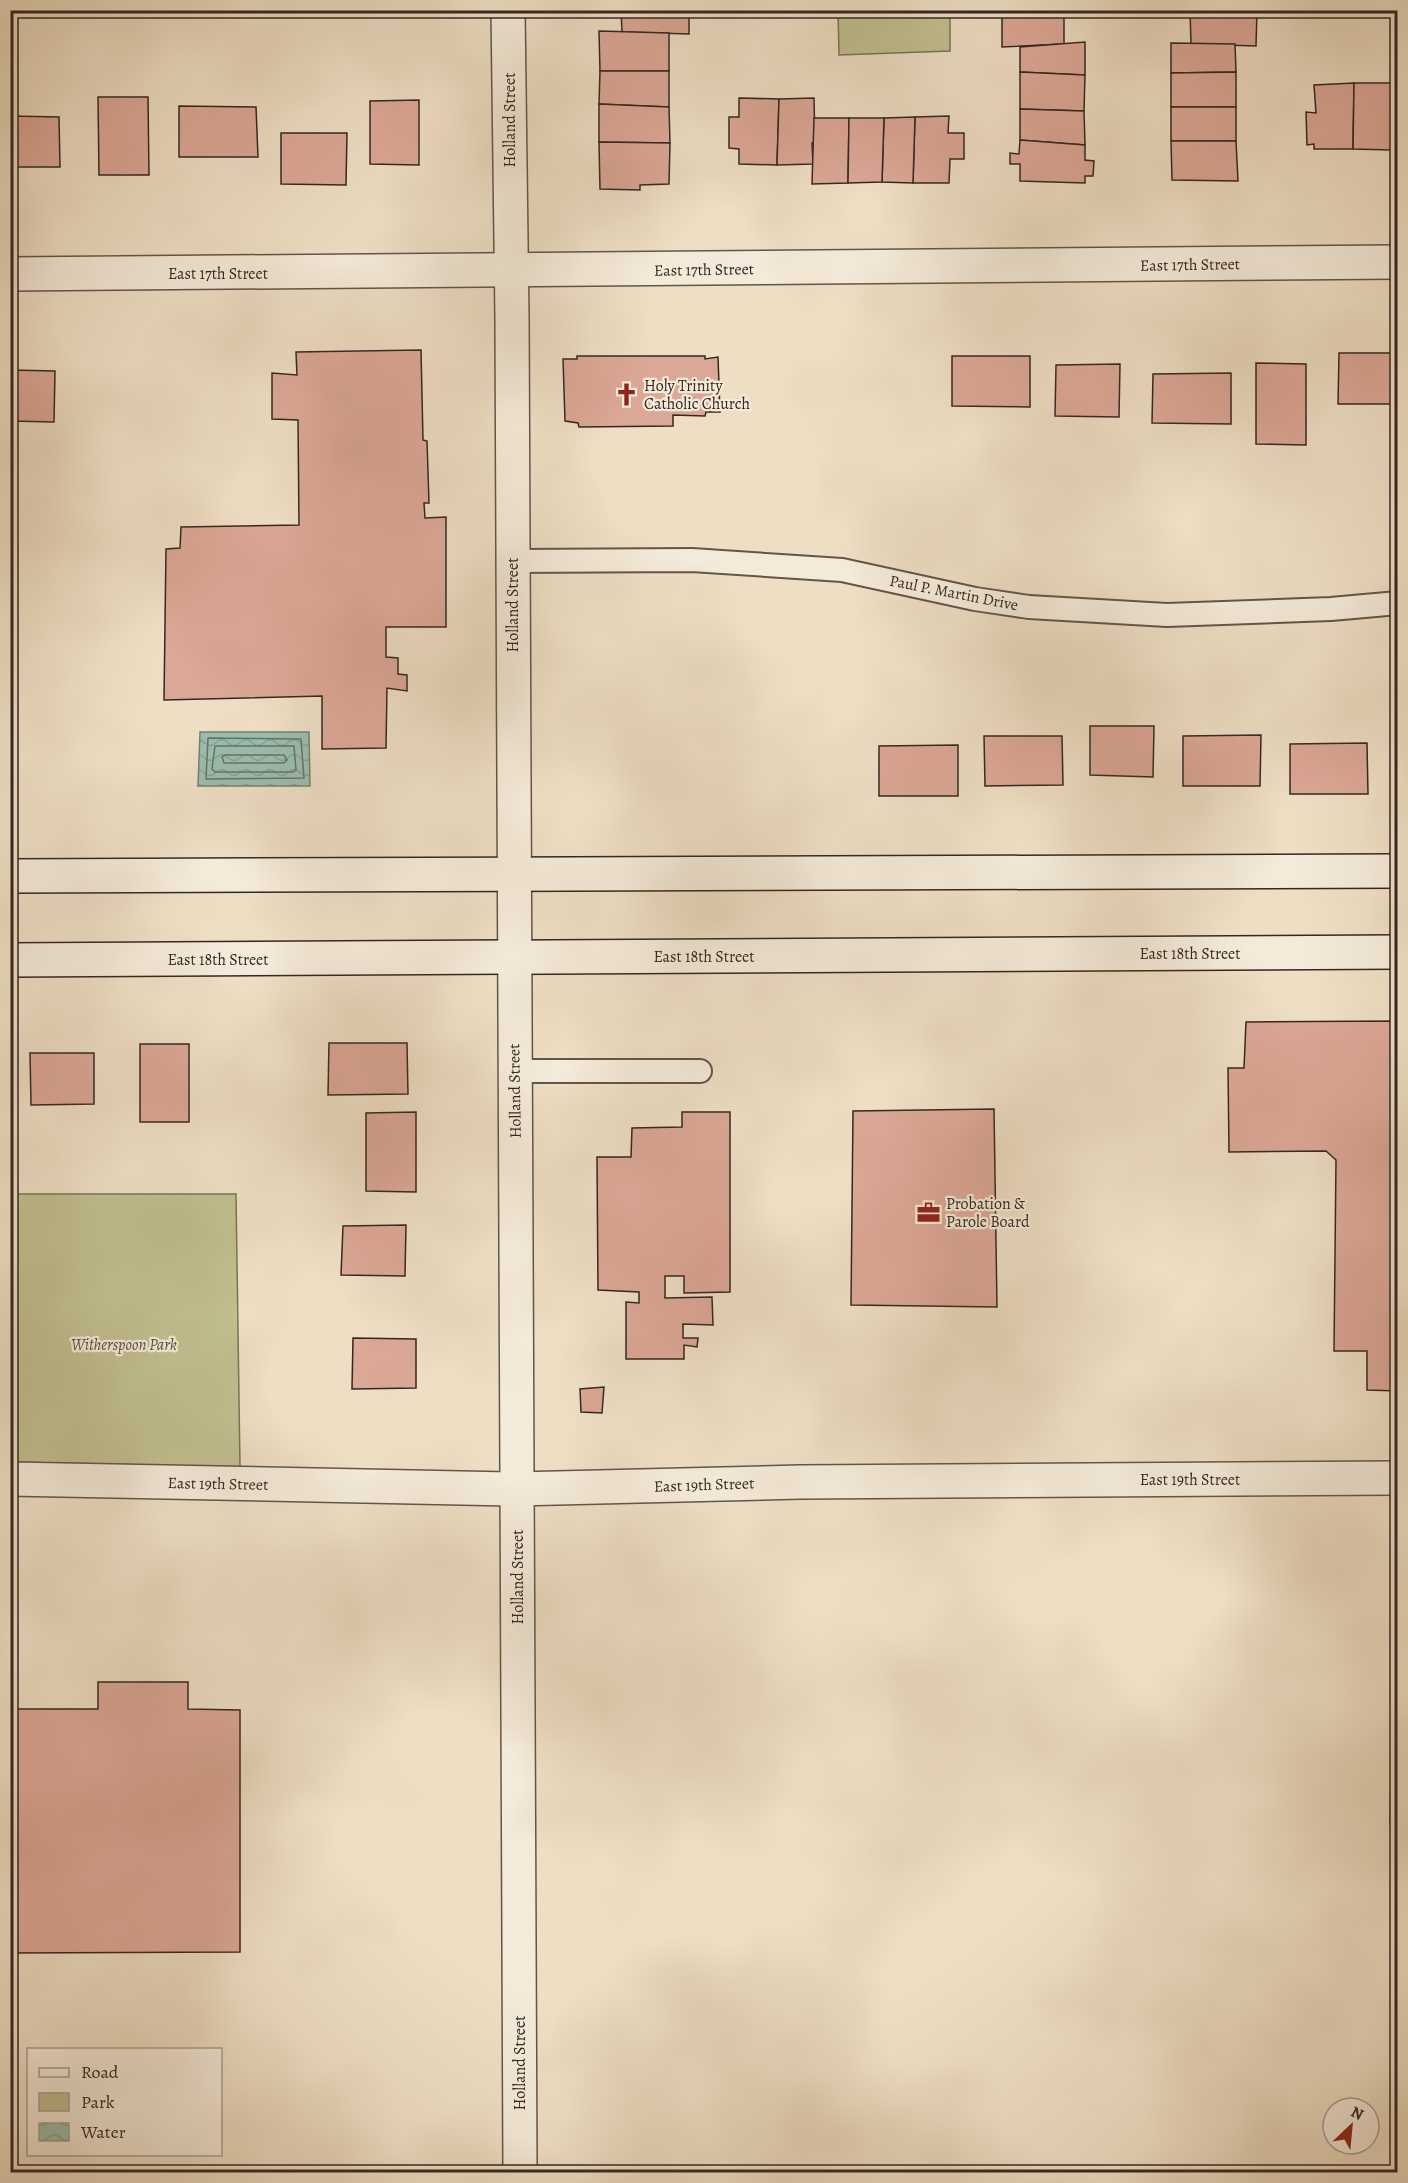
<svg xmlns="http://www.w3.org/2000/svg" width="1408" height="2183" viewBox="0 0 1408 2183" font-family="Alegreya,serif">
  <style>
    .green { fill: #c1bf8f; stroke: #7b7358; stroke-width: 1.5 }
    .water { fill: url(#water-waves); stroke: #728176; stroke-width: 1.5 }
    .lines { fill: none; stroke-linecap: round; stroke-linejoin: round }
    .shore { stroke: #687268; stroke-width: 1.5 }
    .building { fill: #dba796; stroke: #352722; stroke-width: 1.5 }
    .service-casing { stroke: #63554a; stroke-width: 26 }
    .minor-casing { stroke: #63554a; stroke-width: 36 }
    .secondary-casing { stroke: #352722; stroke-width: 36 }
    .service { stroke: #f4ead9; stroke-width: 22 }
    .minor { stroke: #f4ead9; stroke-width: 33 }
    .secondary { stroke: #f4ead9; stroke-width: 33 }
    .labels { text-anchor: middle; stroke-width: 4.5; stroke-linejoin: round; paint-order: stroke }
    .street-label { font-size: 16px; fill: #352722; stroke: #f4ead9 }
    .poi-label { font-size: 16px; fill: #352722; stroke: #f4ead9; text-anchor: start }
    .park-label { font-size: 16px; font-style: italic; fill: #584d3d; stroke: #f4ead9 }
  </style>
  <defs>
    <pattern id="water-waves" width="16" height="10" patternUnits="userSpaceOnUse" patternTransform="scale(1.5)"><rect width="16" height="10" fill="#9bbdae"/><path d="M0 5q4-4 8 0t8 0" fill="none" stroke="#86a295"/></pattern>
  </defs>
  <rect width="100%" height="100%" fill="#eedec4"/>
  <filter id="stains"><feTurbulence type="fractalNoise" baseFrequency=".00333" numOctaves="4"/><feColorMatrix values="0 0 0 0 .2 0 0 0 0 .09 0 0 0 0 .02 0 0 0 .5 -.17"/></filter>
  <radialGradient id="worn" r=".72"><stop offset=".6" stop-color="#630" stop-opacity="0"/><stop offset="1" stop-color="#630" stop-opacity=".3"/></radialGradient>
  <g class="green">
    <path d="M 838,11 L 950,11 L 950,51 L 839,55 Z"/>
    <path d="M 11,1194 L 236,1194 L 240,1467 L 11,1462 Z"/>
  </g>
  <path class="water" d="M 200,732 L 309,732 L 310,786 L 198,786 Z"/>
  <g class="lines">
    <g class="shore">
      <path d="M 208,738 L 301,739 L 304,778 L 206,779 Z"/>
      <path d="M 215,746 L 294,746 L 296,770 L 293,772 L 215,772 L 212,769 Z"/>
      <path d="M 225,755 L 284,755 L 287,760 L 284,763 L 224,763 L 222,757 Z"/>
    </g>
  </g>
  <g class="building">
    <path d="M 621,10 L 689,10 L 689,34 L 622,32 Z"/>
    <path d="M 1064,10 L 1064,44 L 1002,47 L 1002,11 Z"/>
    <path d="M 1190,10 L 1257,10 L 1256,46 L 1191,44 Z"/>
    <path d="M 599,31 L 669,33 L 669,71 L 600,71 Z"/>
    <path d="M 1085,42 L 1085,75 L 1020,72 L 1020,47 Z"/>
    <path d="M 1171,43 L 1235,44 L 1236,72 L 1171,73 Z"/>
    <path d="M 600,71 L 669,71 L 669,107 L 599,104 Z"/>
    <path d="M 1020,72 L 1085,75 L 1084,111 L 1020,109 Z"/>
    <path d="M 1236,72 L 1236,107 L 1171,107 L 1171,73 Z"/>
    <path d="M 1354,83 L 1353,149 L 1314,149 L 1314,144 L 1307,145 L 1306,112 L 1316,113 L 1314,85 Z"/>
    <path d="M 1354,83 L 1392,83 L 1391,150 L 1353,149 Z"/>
    <path d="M 1392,83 L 1398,83 L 1398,150 L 1391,150 Z"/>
    <path d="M 98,97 L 148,97 L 149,175 L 99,175 Z"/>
    <path d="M 739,98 L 779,99 L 777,165 L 739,164 L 739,149 L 729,148 L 729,117 L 739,117 Z"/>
    <path d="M 814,98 L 815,144 L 812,143 L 813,164 L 777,165 L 779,99 Z"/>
    <path d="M 419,100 L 419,165 L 370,164 L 370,101 Z"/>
    <path d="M 599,104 L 669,107 L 670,143 L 599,142 Z"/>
    <path d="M 179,106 L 256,107 L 258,157 L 179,157 Z"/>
    <rect x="1171" y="107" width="65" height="34"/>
    <path d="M 1020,109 L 1084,111 L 1085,145 L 1020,140 Z"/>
    <path d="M 10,116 L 59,117 L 60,167 L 10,167 Z"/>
    <path d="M 949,116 L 948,133 L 964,133 L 964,159 L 950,159 L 949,183 L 913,183 L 915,117 Z"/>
    <path d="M 915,117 L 913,183 L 882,182 L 884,118 Z"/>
    <path d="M 814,118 L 849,118 L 848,183 L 812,184 Z"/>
    <path d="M 849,118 L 884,118 L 882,182 L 848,183 Z"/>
    <path d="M 281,133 L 347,133 L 346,185 L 281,184 Z"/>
    <path d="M 1020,140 L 1085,145 L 1085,160 L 1094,161 L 1093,176 L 1085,176 L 1085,183 L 1020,181 L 1020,164 L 1010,164 L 1010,153 L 1019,154 Z"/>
    <path d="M 1171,141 L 1236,141 L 1238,181 L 1172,180 Z"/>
    <path d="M 599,142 L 670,143 L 669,184 L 640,185 L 640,190 L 600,189 Z"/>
    <path d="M 421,350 L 423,440 L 427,441 L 429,503 L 424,503 L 425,518 L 446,517 L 446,627 L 386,627 L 386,657 L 398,658 L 398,674 L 407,675 L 407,691 L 387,688 L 386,748 L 322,749 L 322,696 L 164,700 L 166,549 L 180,548 L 181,527 L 299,525 L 298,420 L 272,419 L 272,373 L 297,375 L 296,352 Z"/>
    <path d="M 1339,353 L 1398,353 L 1398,404 L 1338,404 Z"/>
    <path d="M 577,356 L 705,356 L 705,359 L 718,357 L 720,412 L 706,412 L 705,416 L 673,415 L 673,426 L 579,427 L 578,423 L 565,421 L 563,359 L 577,359 Z"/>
    <path d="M 952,356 L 1030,356 L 1030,407 L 952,406 Z"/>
    <path d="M 1256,363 L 1306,364 L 1306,445 L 1256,444 Z"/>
    <path d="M 1120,364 L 1119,417 L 1055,416 L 1056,365 Z"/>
    <path d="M 10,370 L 55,371 L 54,422 L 10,421 Z"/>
    <path d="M 1231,373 L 1231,424 L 1152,423 L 1153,374 Z"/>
    <path d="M 1090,726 L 1154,726 L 1153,777 L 1090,775 Z"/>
    <rect x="1395" y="734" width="3" height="50"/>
    <path d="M 1261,735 L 1260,786 L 1183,786 L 1183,736 Z"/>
    <path d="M 984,736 L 1062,736 L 1063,785 L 985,786 Z"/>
    <path d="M 1367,743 L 1368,794 L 1290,794 L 1290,744 Z"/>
    <path d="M 958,745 L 958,796 L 879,796 L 879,746 Z"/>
    <path d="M 1398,1021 L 1398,1391 L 1367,1390 L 1367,1351 L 1334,1351 L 1336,1160 L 1326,1151 L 1229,1152 L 1228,1068 L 1244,1068 L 1246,1022 Z"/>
    <path d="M 329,1043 L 407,1043 L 408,1094 L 328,1095 Z"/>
    <rect x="140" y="1044" width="49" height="78"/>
    <path d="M 30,1053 L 94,1053 L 94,1104 L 31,1105 Z"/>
    <path d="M 994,1109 L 997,1307 L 851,1305 L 853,1111 Z"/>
    <path d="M 416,1112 L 416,1192 L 366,1191 L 366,1113 Z"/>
    <path d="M 682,1112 L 730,1112 L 730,1292 L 684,1293 L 684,1276 L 665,1276 L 665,1298 L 712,1297 L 713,1325 L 683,1324 L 683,1338 L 698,1338 L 697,1347 L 684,1345 L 684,1359 L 626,1359 L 626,1302 L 639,1303 L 639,1292 L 598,1290 L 597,1157 L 631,1157 L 632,1128 L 682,1127 Z"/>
    <path d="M 406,1225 L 405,1276 L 341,1275 L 343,1226 Z"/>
    <path d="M 353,1338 L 416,1339 L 416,1388 L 352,1389 Z"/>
    <path d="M 604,1387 L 602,1413 L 581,1412 L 580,1389 Z"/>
    <path d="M 98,1682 L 188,1682 L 188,1709 L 240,1710 L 240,1952 L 10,1953 L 10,1709 L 98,1709 Z"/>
    <path d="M 1391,1764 L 1398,1764 L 1398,1825 L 1390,1824 Z"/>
  </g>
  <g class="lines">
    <defs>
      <g id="service">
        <path d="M 512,561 L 692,560 L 842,570 L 975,599 L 1029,607 L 1167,615 L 1331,609 L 1398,603"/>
        <path d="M 515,1071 L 700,1071"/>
      </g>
      <g id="minor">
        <path d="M 508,10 L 512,318 L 520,2172"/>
        <path d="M 10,274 L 1398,262"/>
        <path d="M 10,1479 L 516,1489 L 800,1482 L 1398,1478"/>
      </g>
      <g id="secondary">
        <path d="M 10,876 L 1398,871"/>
        <path d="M 10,960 L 1398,952"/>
      </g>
    </defs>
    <use href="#service" class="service-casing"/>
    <use href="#minor" class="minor-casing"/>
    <use href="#secondary" class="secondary-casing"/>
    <use href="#service" class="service"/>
    <use href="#minor" class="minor"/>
    <use href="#secondary" class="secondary"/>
  </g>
  <defs>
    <symbol id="church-bare" viewBox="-9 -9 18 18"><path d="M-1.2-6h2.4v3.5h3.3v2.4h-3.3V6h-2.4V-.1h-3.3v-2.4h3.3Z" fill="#8f2418" stroke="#f4ead9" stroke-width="2.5" paint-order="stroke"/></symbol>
    <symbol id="office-bare" viewBox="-9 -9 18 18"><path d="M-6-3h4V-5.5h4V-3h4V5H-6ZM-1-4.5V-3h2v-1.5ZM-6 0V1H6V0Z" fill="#8f2418" stroke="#f4ead9" stroke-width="2.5" paint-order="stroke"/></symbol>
  </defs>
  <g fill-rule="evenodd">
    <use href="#church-bare" x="610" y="378" width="33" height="33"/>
    <use href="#office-bare" x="912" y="1196" width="33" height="33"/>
  </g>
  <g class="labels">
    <g class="street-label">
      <text transform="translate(509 120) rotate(-90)" y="6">Holland Street</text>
      <text transform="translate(1190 264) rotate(-1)" y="6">East 17th Street</text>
      <text transform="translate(704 269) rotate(-1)" y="6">East 17th Street</text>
      <text x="218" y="279">East 17th Street</text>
      <text transform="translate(954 592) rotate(11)" y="6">Paul P. Martin Drive</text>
      <text transform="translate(512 605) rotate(-90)" y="6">Holland Street</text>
      <text x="1190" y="959">East 18th Street</text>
      <text x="704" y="962">East 18th Street</text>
      <text x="218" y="965">East 18th Street</text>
      <text transform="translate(514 1091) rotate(-91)" y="6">Holland Street</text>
      <text x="1190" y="1485">East 19th Street</text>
      <text transform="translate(218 1483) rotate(1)" y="6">East 19th Street</text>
      <text transform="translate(704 1484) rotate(-2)" y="6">East 19th Street</text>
      <text transform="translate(517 1577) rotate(-90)" y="6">Holland Street</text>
      <text transform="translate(519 2063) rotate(-90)" y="6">Holland Street</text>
    </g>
    <g class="poi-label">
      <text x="644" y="391">Holy Trinity<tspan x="644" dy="18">Catholic Church</tspan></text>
      <text x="946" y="1209">Probation &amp;<tspan x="946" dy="18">Parole Board</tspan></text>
    </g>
    <g class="park-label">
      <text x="124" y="1350">Witherspoon Park</text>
    </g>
  </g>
  <rect width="1408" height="2183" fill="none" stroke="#eedec4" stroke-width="36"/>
  <rect x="12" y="12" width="1384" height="2159" fill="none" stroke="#352722" stroke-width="3"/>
  <rect x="18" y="18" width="1372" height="2147" fill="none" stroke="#352722" stroke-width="1.5"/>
  <rect x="27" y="2048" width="195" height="108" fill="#f4ead9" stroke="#a89c90" stroke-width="1.5"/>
  <rect x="39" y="2068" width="30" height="9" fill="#f4ead9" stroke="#a89c90" stroke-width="1.5"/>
  <text x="81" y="2078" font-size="18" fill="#352722">Road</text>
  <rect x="39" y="2093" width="30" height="18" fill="#c1bf8f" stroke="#a89c90" stroke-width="1.5"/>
  <text x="81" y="2108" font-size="18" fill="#352722">Park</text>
  <rect x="39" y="2123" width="30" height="18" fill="url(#water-waves)" stroke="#a89c90" stroke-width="1.5"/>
  <text x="81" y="2138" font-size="18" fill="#352722">Water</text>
  <g transform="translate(1351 2126) rotate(26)"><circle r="28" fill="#f4ead9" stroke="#a89c90" stroke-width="1.5"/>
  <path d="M0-4.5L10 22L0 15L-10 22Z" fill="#8f2418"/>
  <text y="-9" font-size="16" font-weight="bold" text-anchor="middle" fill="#352722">N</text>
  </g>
  <rect width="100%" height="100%" filter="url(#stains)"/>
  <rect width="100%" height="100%" fill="url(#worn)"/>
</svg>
